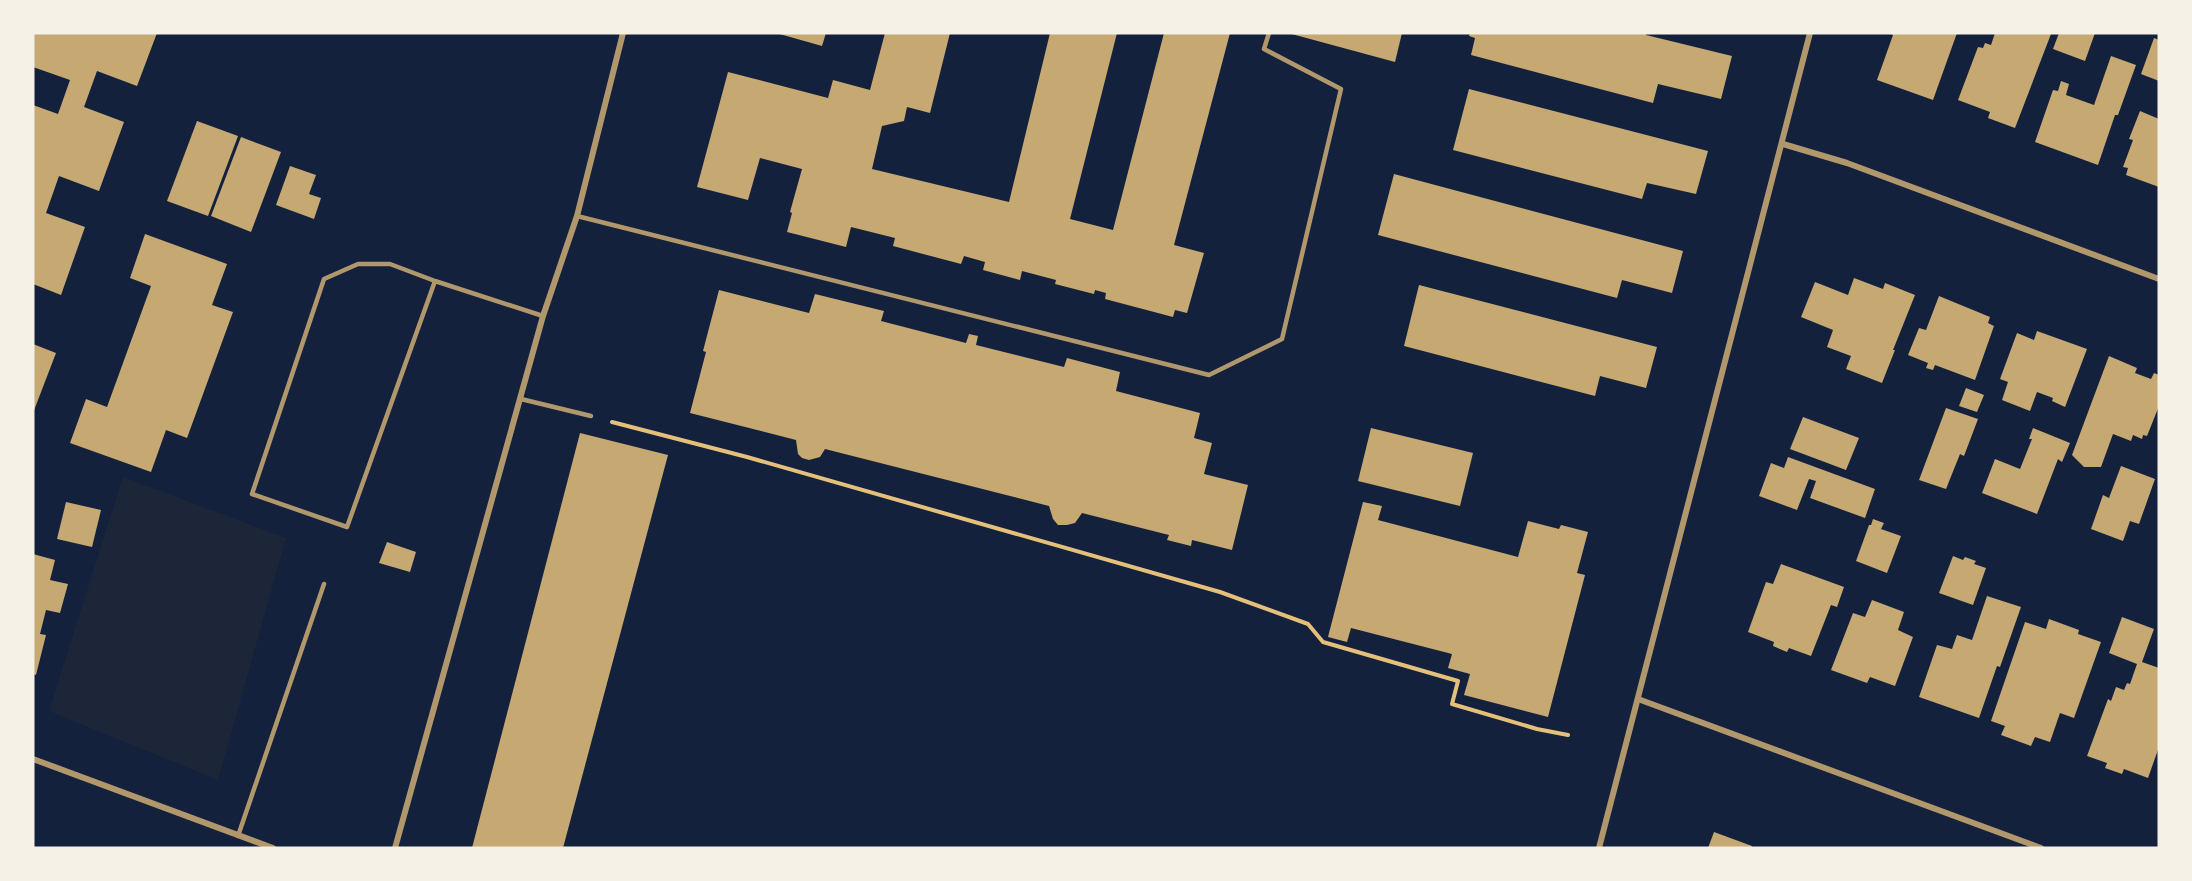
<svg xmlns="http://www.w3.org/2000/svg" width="2192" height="881" viewBox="0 0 2192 881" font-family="'Exo 2',sans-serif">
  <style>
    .green { fill: #1d2539 }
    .building { fill: #c6a872 }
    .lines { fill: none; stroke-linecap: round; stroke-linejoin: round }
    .path { stroke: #e5c07b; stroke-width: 4 }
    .service { stroke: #b1986c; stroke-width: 4.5 }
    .minor { stroke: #b1986c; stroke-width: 6 }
  </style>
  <rect width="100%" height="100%" fill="#14213d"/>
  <path class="green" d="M 123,477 L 286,538 L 218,780 L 49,711 Z"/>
  <g class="building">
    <path d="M 33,33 L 157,33 L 137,86 L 97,71 L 84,107 L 124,122 L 99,191 L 59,176 L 46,213 L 85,227 L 61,295 L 33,284 L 33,105 L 58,114 L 70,80 L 33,67 Z"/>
    <path d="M 776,33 L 826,33 L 822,46 Z"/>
    <path d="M 885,33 L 950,33 L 930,113 L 907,107 L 904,121 L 882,126 L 872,169 L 1009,202 L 1050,33 L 1117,33 L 1070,219 L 1113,230 L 1164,33 L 1230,33 L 1174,245 L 1204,253 L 1187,313 L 1175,310 L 1173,317 L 1105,299 L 1106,293 L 1095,290 L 1094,294 L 1055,284 L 1056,280 L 1022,271 L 1020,280 L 983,270 L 985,262 L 964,256 L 961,264 L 893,246 L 895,238 L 851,227 L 846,247 L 787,232 L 792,213 L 790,212 L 802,169 L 760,158 L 748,200 L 697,187 L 728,72 L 828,98 L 833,80 L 870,90 Z"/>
    <path d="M 1288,33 L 1402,33 L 1395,62 Z"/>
    <path d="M 1470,33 L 1646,33 L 1646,35 L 1732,56 L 1721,99 L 1658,84 L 1653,103 L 1471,55 L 1475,38 L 1469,36 Z"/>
    <path d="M 1889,33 L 1957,33 L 1933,100 L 1877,80 L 1893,35 Z"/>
    <path d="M 1995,33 L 2051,34 L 2015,128 L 1988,118 L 1990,112 L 1958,100 L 1978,47 L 1983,48 L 1985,43 L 1991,45 Z"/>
    <path d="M 2059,33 L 2095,33 L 2085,61 L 2053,49 Z"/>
    <path d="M 2154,38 L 2159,40 L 2159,81 L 2141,74 Z"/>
    <path d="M 2111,56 L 2136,65 L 2118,115 L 2115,115 L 2098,165 L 2035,142 L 2053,90 L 2058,91 L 2061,81 L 2069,84 L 2066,95 L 2094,105 Z"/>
    <path d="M 1469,89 L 1708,151 L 1696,194 L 1647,183 L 1642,199 L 1453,150 Z"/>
    <path d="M 2140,111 L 2159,119 L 2159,187 L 2126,175 L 2128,168 L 2123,167 L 2133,140 L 2129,139 Z"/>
    <path d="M 197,121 L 238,136 L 208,216 L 167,201 Z"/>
    <path d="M 241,137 L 281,152 L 251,232 L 211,216 Z"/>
    <path d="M 290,166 L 316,175 L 309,194 L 321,198 L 314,219 L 276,205 Z"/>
    <path d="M 1394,174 L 1683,251 L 1672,293 L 1622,280 L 1617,298 L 1378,235 Z"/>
    <path d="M 145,234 L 227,264 L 212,305 L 233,312 L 187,438 L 166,430 L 151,472 L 70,443 L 86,399 L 107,407 L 151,286 L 130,278 Z"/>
    <path d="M 1854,278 L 1883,289 L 1885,283 L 1915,295 L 1893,350 L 1895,350 L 1882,383 L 1846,369 L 1851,356 L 1827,347 L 1833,330 L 1801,317 L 1815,282 L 1848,295 Z"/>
    <path d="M 1419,285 L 1657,347 L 1646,388 L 1600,376 L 1595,396 L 1404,346 Z"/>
    <path d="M 719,290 L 809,313 L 815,294 L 884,311 L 881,321 L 966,343 L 969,334 L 978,336 L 976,345 L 1064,367 L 1067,358 L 1120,372 L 1116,391 L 1200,413 L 1194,438 L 1212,443 L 1204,474 L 1248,485 L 1232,550 L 1192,540 L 1191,546 L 1167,540 L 1169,535 L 1082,513 L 1075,523 L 1067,525 L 1058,525 L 1053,519 L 1049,506 L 825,449 L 820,457 L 809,460 L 802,458 L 798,454 L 796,440 L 690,413 L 706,352 L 703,351 Z"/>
    <path d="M 1939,296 L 1990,317 L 1988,323 L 1994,326 L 1975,380 L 1935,365 L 1933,370 L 1926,368 L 1928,363 L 1908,355 L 1919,328 L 1926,330 Z"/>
    <path d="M 2037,331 L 2087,349 L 2065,407 L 2052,401 L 2053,398 L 2037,392 L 2030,411 L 2002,400 L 2008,382 L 2000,379 L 2017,333 L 2034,340 Z"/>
    <path d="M 33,344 L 56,353 L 33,413 Z"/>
    <path d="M 2109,356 L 2137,368 L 2135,373 L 2151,379 L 2154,373 L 2159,375 L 2159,406 L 2147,436 L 2143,435 L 2142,439 L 2133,435 L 2131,441 L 2113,434 L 2101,467 L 2084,467 L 2072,455 Z"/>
    <path d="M 1966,388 L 1984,395 L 1977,412 L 1959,406 Z"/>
    <path d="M 1946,408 L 1978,419 L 1964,456 L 1960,454 L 1946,489 L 1919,480 Z"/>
    <path d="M 1803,417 L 1859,438 L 1846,470 L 1790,449 Z"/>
    <path d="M 1371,428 L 1473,453 L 1460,506 L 1358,481 Z"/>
    <path d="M 2033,428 L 2070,443 L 2062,462 L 2058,459 L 2037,514 L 1982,493 L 1995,459 L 2020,469 L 2032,439 L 2029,439 Z"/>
    <path d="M 580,433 L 668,455 L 563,848 L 472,848 Z"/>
    <path d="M 1788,457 L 1875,489 L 1865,518 L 1810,498 L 1816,481 L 1809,479 L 1797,510 L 1759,496 L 1771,463 L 1784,468 Z"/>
    <path d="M 2121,466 L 2155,479 L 2139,524 L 2130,521 L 2123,541 L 2091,529 L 2103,495 L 2109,498 Z"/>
    <path d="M 66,502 L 101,510 L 92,547 L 57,539 Z"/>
    <path d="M 1363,502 L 1382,506 L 1378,520 L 1518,557 L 1528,521 L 1559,529 L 1561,525 L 1588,532 L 1577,573 L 1585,575 L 1548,717 L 1464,695 L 1470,674 L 1448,668 L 1452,654 L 1351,628 L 1347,642 L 1328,637 Z"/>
    <path d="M 1873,519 L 1884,523 L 1881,529 L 1901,536 L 1887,573 L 1856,561 L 1869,525 L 1871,525 Z"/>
    <path d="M 387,542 L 416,552 L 410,572 L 379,563 Z"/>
    <path d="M 33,554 L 55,560 L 50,580 L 68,584 L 60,613 L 46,610 L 40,634 L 46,635 L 36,675 L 33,674 Z"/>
    <path d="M 1953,556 L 1963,560 L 1965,557 L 1976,561 L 1974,564 L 1986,568 L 1973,605 L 1939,593 Z"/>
    <path d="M 1781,564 L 1844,587 L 1837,607 L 1831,605 L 1811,656 L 1789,648 L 1787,652 L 1773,646 L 1774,642 L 1748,632 L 1766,582 L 1773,584 Z"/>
    <path d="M 1987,596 L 2021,607 L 2000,667 L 1997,666 L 1979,718 L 1919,697 L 1937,645 L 1952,649 L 1957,635 L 1972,640 Z"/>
    <path d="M 1872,600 L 1904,612 L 1898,630 L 1913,637 L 1895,686 L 1870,677 L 1867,683 L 1831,670 L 1853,613 L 1865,617 Z"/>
    <path d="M 2122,617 L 2154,629 L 2142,662 L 2159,668 L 2159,747 L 2148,778 L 2124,769 L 2122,774 L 2105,768 L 2107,763 L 2087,756 L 2108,699 L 2111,701 L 2116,687 L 2124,690 L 2127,683 L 2130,684 L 2137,664 L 2109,653 Z"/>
    <path d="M 2049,619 L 2079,630 L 2078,634 L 2101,642 L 2074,718 L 2060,713 L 2050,742 L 2035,737 L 2031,746 L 2001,735 L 2005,726 L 1991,721 L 2025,622 L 2046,629 Z"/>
    <path d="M 1714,832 L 1752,846 L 1751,848 L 1708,848 Z"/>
  </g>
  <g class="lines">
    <path class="path" d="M 612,422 L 747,457 L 1220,592 L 1308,624 L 1323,642 L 1458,681 L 1452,704 L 1537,729 L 1568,735"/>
    <g class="service">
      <path d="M 577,216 L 1209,375 L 1282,339 L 1341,89 L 1264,49 L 1269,33"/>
      <path d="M 435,281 L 347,527 L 252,494 L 324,279 L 358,264 L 390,264 L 435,281 L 543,316"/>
      <path d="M 521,399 L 591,416"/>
      <path d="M 238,836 L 324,584"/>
    </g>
    <g class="minor">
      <path d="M 1783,144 L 1847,163 L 2159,279"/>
      <path d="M 1638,699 L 2041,848"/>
      <path d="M 33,759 L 273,848"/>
      <path d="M 395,848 L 543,316 L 577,216 L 623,33"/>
      <path d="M 1599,848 L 1810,33"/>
    </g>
  </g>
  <rect width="2192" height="881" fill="none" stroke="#f6f1e7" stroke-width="69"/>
</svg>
